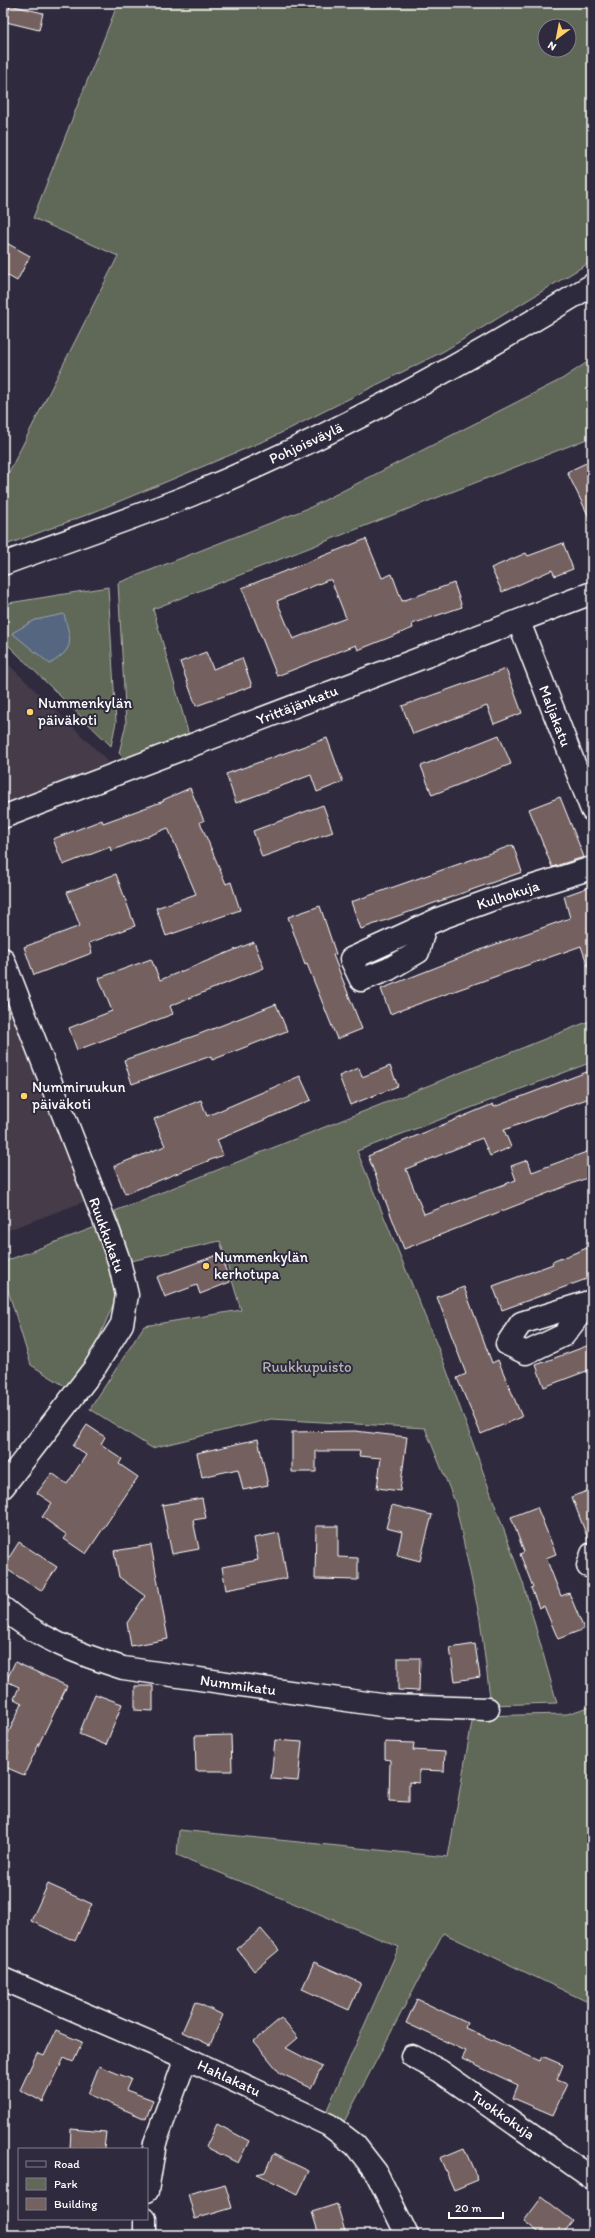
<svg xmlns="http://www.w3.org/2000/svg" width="595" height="2238" viewBox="0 0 595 2238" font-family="Itim,sans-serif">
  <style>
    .built { fill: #443a48 }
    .green { fill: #616759; stroke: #b0b3ac; fill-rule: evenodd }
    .water { fill: #556680; stroke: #99a3b3 }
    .building { fill: #746160; stroke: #fff; fill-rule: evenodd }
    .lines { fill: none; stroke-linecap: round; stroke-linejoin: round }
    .minor-casing { stroke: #fff; stroke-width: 25 }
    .minor { stroke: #2f2a3d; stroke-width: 22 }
    .poi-dot { fill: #ffd166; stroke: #2f2a3d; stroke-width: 1.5 }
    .labels { text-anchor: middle; stroke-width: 4; stroke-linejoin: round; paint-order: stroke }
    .street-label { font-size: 15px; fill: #fff; stroke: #2f2a3d }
    .poi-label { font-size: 15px; fill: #fff; stroke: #2f2a3d; text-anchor: start }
    .park-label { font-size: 15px; fill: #b0b3ac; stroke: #2f2a3d }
  </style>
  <rect width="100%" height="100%" fill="#2f2a3d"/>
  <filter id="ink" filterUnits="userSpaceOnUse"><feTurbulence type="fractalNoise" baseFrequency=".025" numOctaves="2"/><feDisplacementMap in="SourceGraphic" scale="8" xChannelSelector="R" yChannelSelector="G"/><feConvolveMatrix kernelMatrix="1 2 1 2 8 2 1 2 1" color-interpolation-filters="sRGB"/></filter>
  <g filter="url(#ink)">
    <g class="built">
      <path d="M 3,659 L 112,765 L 3,806 Z"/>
      <path d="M 3,990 L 86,1201 L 3,1232 Z"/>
    </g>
    <g class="green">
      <path d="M 118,3 L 592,3 L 592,261 L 444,351 L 271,438 L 89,514 L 3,546 L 3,473 L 8,474 L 118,256 L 33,218 ZM 545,26 L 569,26 L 569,50 L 545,50 Z"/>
      <path d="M 592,359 L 592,437 L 153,609 L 190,739 L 128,763 L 119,753 L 126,724 L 118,583 L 311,507 L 562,379 Z"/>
      <path d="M 108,587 L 116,722 L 111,746 L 3,640 L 3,604 Z"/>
      <path d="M 592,1020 L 592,1062 L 357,1151 L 443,1360 L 524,1586 L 557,1703 L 491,1705 L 480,1619 L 455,1502 L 425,1428 L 271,1419 L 152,1448 L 90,1409 L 144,1326 L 241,1310 L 220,1241 L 131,1261 L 115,1211 Z"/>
      <path d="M 98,1226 L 115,1264 L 117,1296 L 86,1367 L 68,1388 L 31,1365 L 3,1274 L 3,1262 Z"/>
      <path d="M 592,1706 L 592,2004 L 443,1933 L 344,2122 L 326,2112 L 399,1947 L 177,1855 L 179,1830 L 448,1857 L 473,1716 L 567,1714 Z"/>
    </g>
    <path class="water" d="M 64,614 C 71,642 76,647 50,664 L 12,633 L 35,620 Z"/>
    <g class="building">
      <path d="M 10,5 L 43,13 L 39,30 L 6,22 Z"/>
      <path d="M 3,241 L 30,256 L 17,281 L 3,273 Z"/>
      <path d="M 586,463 L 592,475 L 592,523 L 567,472 Z"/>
      <path d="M 366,539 L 382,578 L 392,574 L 402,601 L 454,583 L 462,607 L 412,624 L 413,628 L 358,650 L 356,645 L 277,676 L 242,588 ZM 328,580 L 331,580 L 346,618 L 293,639 L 277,601 Z"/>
      <path d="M 563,543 L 573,569 L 555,576 L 552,570 L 502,592 L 491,568 L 526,553 L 528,556 Z"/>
      <path d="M 206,652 L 213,669 L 242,658 L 252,686 L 196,706 L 180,662 Z"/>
      <path d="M 506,669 L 522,713 L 494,724 L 487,706 L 413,734 L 402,706 Z"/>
      <path d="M 499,735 L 511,764 L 432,795 L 421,766 Z"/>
      <path d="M 327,738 L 343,782 L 317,792 L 311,775 L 236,803 L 226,774 Z"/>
      <path d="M 190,788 L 204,821 L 200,822 L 226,884 L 231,882 L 240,910 L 166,936 L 156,908 L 196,894 L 168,828 L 111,851 L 110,847 L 63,865 L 53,839 L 102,820 L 103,823 L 164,801 L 163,800 Z"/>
      <path d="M 560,797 L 584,857 L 552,867 L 529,809 Z"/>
      <path d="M 323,805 L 333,832 L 262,857 L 253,831 Z"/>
      <path d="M 513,845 L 522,872 L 361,929 L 351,902 Z"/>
      <path d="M 116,874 L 135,926 L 89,943 L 92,953 L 34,975 L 24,947 L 80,926 L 67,892 Z"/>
      <path d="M 592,886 L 592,972 L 590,972 L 581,946 L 390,1014 L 381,989 L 488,947 L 570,918 L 564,896 Z"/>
      <path d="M 320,906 L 336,954 L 333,955 L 362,1029 L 337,1039 L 307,964 L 305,965 L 288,917 Z"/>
      <path d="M 254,942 L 264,968 L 170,1006 L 173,1014 L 77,1050 L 69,1028 L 112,1011 L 99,978 L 151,959 L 160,980 Z"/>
      <path d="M 276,1004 L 287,1031 L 212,1060 L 211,1056 L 132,1084 L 124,1060 L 197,1035 Z"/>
      <path d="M 390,1066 L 398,1086 L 350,1105 L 339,1076 L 359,1068 L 362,1077 Z"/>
      <path d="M 592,1070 L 592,1097 L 504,1130 L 511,1147 L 490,1156 L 482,1138 L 406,1169 L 424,1214 L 516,1180 L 511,1166 L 528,1160 L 532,1172 L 592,1150 L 592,1176 L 404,1249 L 368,1156 L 493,1104 L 494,1107 Z"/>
      <path d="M 300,1076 L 311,1100 L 217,1140 L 223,1155 L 125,1194 L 114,1166 L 165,1146 L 154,1119 L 201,1100 L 207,1116 Z"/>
      <path d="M 592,1246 L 592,1277 L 502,1310 L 493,1286 L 553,1264 L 552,1262 Z"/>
      <path d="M 220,1254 L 230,1282 L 200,1294 L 197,1285 L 165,1297 L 157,1277 Z"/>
      <path d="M 464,1287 L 492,1363 L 498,1360 L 522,1417 L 481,1434 L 457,1378 L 466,1374 L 437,1297 Z"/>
      <path d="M 592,1344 L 592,1369 L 544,1387 L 536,1365 Z"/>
      <path d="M 87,1425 L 105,1437 L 101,1444 L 122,1459 L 119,1464 L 138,1477 L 86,1554 L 64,1539 L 67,1535 L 42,1517 L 52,1503 L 37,1493 L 52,1473 L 67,1484 L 86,1455 L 73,1446 Z"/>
      <path d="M 355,1431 L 407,1437 L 400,1491 L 377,1488 L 381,1458 L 359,1456 L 360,1451 L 316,1451 L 316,1472 L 292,1472 L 292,1432 Z"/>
      <path d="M 258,1439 L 268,1485 L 243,1490 L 238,1469 L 202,1477 L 197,1453 Z"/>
      <path d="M 592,1489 L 592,1542 L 589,1542 L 572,1497 Z"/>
      <path d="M 202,1498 L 206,1518 L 193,1520 L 199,1549 L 172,1554 L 162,1505 Z"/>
      <path d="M 392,1505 L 432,1515 L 420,1561 L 397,1555 L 402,1532 L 386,1528 Z"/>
      <path d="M 537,1507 L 556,1554 L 546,1558 L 561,1596 L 569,1593 L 584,1629 L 558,1639 L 544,1606 L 539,1608 L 531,1588 L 533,1587 L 520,1554 L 524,1552 L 511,1517 Z"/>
      <path d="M 316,1526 L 338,1526 L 338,1557 L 358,1558 L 358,1580 L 315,1579 Z"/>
      <path d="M 279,1533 L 287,1578 L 226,1590 L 222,1567 L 258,1560 L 254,1538 Z"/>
      <path d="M 19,1542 L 57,1567 L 41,1591 L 3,1567 Z"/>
      <path d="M 151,1545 L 168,1639 L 131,1646 L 127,1623 L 145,1596 L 119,1577 L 114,1551 Z"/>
      <path d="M 475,1644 L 480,1677 L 455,1681 L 450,1648 Z"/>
      <path d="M 398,1658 L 420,1658 L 419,1691 L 398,1690 Z"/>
      <path d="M 15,1662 L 67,1686 L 24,1775 L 5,1767 L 5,1761 L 9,1752 L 3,1749 L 3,1745 L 22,1703 L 14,1699 L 19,1687 L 6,1681 Z"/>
      <path d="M 135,1686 L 153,1686 L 153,1711 L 135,1710 Z"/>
      <path d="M 95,1694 L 122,1704 L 106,1745 L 79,1734 Z"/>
      <path d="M 231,1735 L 232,1771 L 196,1771 L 195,1736 Z"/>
      <path d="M 275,1740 L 302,1742 L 298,1781 L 271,1779 Z"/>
      <path d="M 385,1742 L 414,1743 L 413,1750 L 445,1752 L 444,1771 L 419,1770 L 419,1783 L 409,1782 L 409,1802 L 389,1801 L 390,1760 L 385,1759 Z"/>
      <path d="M 48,1884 L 92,1904 L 75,1941 L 31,1921 Z"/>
      <path d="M 261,1929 L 279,1950 L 254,1971 L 237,1949 Z"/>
      <path d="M 314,1962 L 361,1983 L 349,2010 L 302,1989 Z"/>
      <path d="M 417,1999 L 467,2023 L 465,2028 L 540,2061 L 542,2056 L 563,2065 L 557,2080 L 567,2084 L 553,2115 L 513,2098 L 518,2085 L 462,2059 L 466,2051 L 406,2023 Z"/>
      <path d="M 195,2002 L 223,2015 L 210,2045 L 182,2032 Z"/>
      <path d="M 281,2018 L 298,2038 L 286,2048 L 322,2067 L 311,2088 L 280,2073 L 254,2041 Z"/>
      <path d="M 56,2031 L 82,2042 L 73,2062 L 64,2058 L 43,2102 L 20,2090 L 37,2053 L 44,2056 Z"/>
      <path d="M 99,2066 L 131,2079 L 126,2090 L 153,2100 L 146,2119 L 88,2094 Z"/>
      <path d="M 217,2124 L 249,2141 L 238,2163 L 206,2147 Z"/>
      <path d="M 71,2129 L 106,2132 L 104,2149 L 70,2149 Z"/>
      <path d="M 464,2148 L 478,2180 L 454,2190 L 440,2158 Z"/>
      <path d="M 273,2154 L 309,2171 L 298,2194 L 257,2174 L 265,2172 Z"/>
      <path d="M 225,2184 L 232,2208 L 195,2219 L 188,2194 Z"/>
      <path d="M 542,2197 L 573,2221 L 562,2235 L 542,2235 L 524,2221 Z"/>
      <path d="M 337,2204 L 346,2235 L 319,2235 L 312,2212 Z"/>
    </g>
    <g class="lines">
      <defs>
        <g id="minor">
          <path d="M 3,564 C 65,541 129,520 191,495 C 331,437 463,365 592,285"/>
          <path d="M 519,622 L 592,810"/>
          <path d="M 3,817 L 592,593"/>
          <path d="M 425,925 L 418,952 L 389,969 L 361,980 L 351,959 L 441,918 L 502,896 L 592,868"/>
          <path d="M 3,959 L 110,1235 L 119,1261 L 127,1295 L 122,1324 L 94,1369 L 3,1487"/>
          <path d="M 589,1302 L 564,1335 L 526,1353 L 507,1344 L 521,1323 L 592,1301"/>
          <path d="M 592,1554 L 588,1566 L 592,1565"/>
          <path d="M 3,1608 C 37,1638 81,1655 123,1668 L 388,1706 L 488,1709"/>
          <path d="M 3,1979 L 186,2058 L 329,2125 L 355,2145 L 376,2172 L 407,2235"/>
          <path d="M 412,2056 L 440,2071 L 592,2178"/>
          <path d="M 147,2191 L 155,2143 L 186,2058"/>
          <path d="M 145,2235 L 145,2219"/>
        </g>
      </defs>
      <use href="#minor" class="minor-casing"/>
      <use href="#minor" class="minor"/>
    </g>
  </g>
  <g class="poi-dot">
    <circle cx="30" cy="712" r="4"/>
    <circle cx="24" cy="1096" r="4"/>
    <circle cx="206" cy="1266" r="4"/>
  </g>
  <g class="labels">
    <g class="street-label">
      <text transform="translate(306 443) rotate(-25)" y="5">Pohjoisväylä</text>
      <text transform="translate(297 705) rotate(-21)" y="5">Yrittäjänkatu</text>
      <text transform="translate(555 716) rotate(69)" y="5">Maljakatu</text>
      <text transform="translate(508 895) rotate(-18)" y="5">Kulhokuja</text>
      <text transform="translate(107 1235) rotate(70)" y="5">Ruukkukatu</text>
      <text transform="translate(238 1685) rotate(8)" y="5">Nummikatu</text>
      <text transform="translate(229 2078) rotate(25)" y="5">Hahlakatu</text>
      <text transform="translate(503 2115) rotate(35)" y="5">Tuokkokuja</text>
    </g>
    <g class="poi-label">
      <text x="38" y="708">Nummenkylän<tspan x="38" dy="17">päiväkoti</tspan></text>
      <text x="32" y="1092">Nummiruukun<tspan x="32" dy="17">päiväkoti</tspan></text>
      <text x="214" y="1262">Nummenkylän<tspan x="214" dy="17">kerhotupa</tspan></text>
    </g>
    <g class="park-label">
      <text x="307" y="1372">Ruukkupuisto</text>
    </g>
  </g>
  <rect width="595" height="2238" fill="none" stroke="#2f2a3d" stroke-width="16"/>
  <rect x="8" y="8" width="579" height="2222" fill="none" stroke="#fff" stroke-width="1.5" filter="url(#ink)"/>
  <rect x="18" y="2148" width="130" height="72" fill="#2f2a3d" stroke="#827f8b"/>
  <rect x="26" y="2161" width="20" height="6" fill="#2f2a3d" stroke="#827f8b"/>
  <text x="54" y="2168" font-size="12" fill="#ffffff">Road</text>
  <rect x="26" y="2178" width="20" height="12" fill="#616759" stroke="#827f8b"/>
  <text x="54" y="2188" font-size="12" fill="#ffffff">Park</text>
  <rect x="26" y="2198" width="20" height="12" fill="#746160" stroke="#827f8b"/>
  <text x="54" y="2208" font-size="12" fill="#ffffff">Building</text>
  <g transform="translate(557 38) rotate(212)"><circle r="19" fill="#2f2a3d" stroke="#827f8b"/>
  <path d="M0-3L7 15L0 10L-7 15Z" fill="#ffd166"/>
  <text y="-6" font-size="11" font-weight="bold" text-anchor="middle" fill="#ffffff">N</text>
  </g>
  <path d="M449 2212v6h54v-6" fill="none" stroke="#ffffff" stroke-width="2"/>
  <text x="455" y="2212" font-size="12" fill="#ffffff" stroke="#2f2a3d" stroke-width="3" paint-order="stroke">20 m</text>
</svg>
